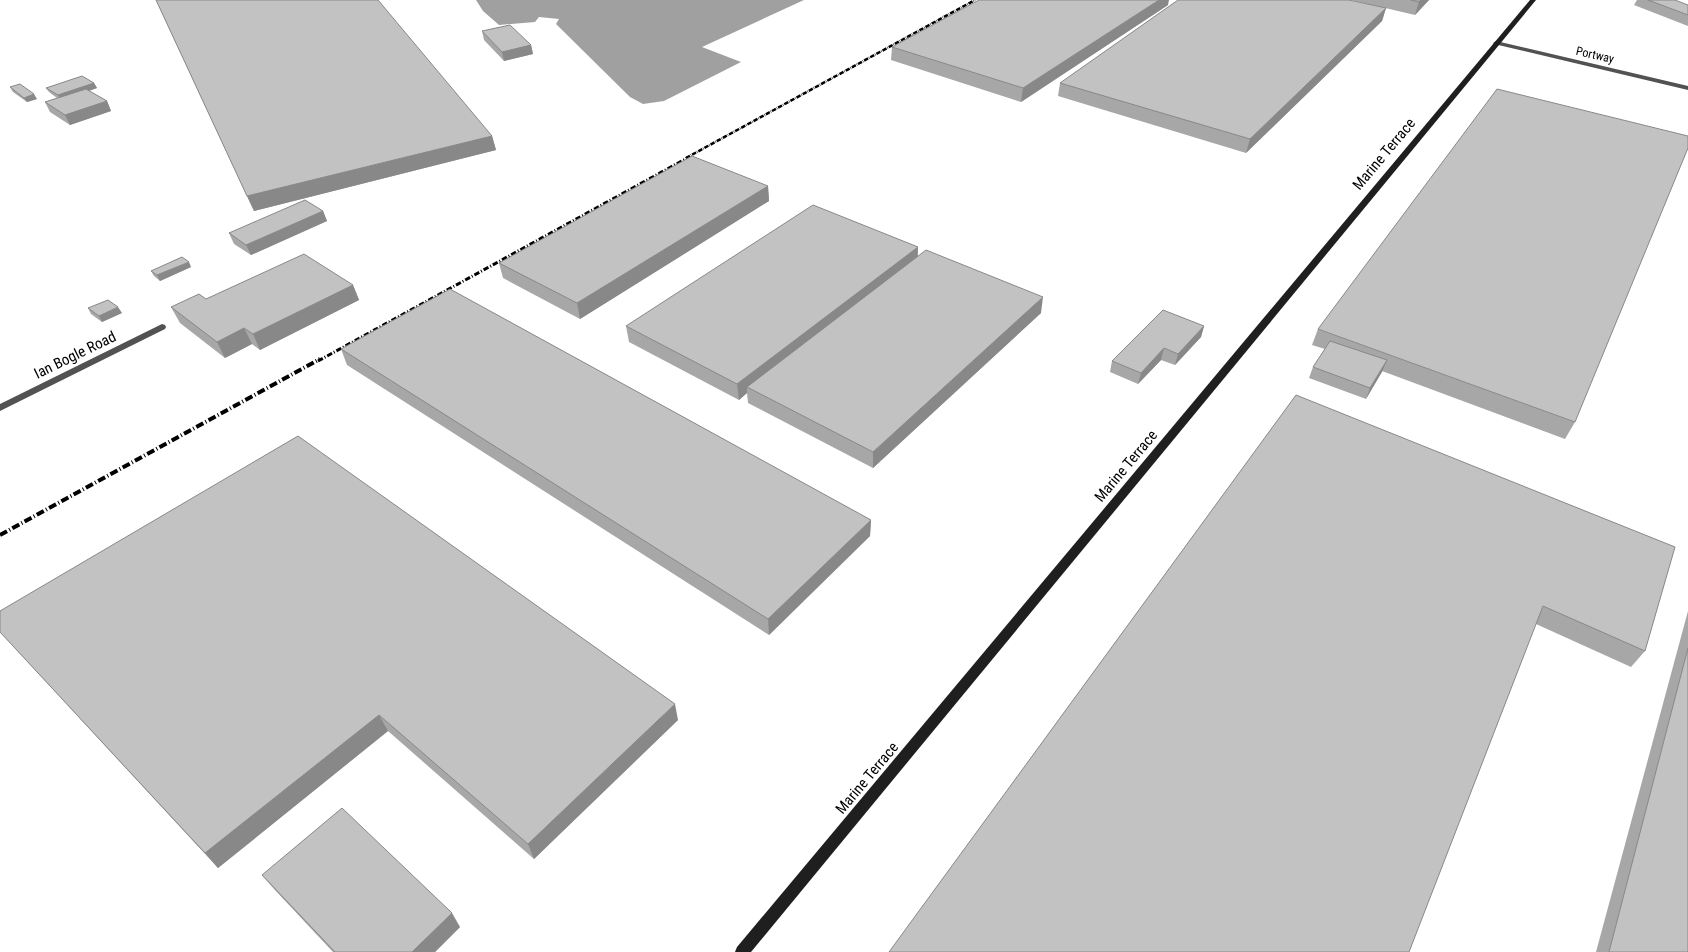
<svg xmlns="http://www.w3.org/2000/svg" width="1688" height="952" viewBox="0 0 1688 952" font-family="'Roboto Condensed',sans-serif">
  <style>
    .water { fill: #a0a0a0 }
    .lines { fill: none; stroke-linecap: round; stroke-linejoin: round }
    .minor { fill: #525252; fill-rule: evenodd }
    .tertiary { fill: #525252; fill-rule: evenodd }
    .secondary { fill: #1f1f1f; fill-rule: evenodd }
    .rail-far2 { stroke: #000; stroke-width: 2.5; stroke-dasharray: 4.5 1 0.5 1; stroke-linecap: butt }
    .rail-far1 { stroke: #000; stroke-width: 3; stroke-dasharray: 5.5 2 1 2; stroke-linecap: butt }
    .rail { stroke: #000; stroke-width: 4; stroke-dasharray: 8 2.5 1 2.5; stroke-linecap: butt }
    .wall { fill: #a7a7a7 }
    .shaded-wall { fill: #888 }
    .building { fill: #c2c2c2; stroke: #888 }
    .labels { text-anchor: middle; stroke-width: 4.5; stroke-linejoin: round; paint-order: stroke }
    .far-street-label { font-size: 12px; fill: #000; stroke: #fff }
    .street-label { font-size: 15px; fill: #000; stroke: #fff }
  </style>
  <rect width="100%" height="100%" fill="#fff"/>
  <path class="water" d="M 476,0 L 804,0 L 702,47 L 741,62 L 664,101 L 643,104 L 630,97 L 556,24 L 559,19 L 539,17 L 535,22 L 499,25 L 483,11 Z"/>
  <g class="lines">
    <path class="minor" d="M 162,324 L 165,325 L 166,327 L 165,329 L 0,411 L 0,404 Z"/>
    <path class="tertiary" d="M 1496,41 L 1688,86 L 1688,90 L 1494,44 L 1493,43 Z"/>
    <path class="secondary" d="M 1530,0 L 1536,0 L 751,952 L 735,952 L 737,947 Z"/>
    <path class="rail-far2" d="M 686,158 L 975,0"/>
    <path class="rail-far1" d="M 318,361 L 689,157"/>
    <path class="rail" d="M 0,535 L 320,359"/>
  </g>
  <g class="wall">
    <path d="M 156,0 L 492,136 L 496,150 L 254,211 Z"/>
    <path d="M 1351,0 L 1429,0 L 1415,15 Z"/>
    <path d="M 1637,0 L 1648,0 L 1688,5 L 1688,26 L 1634,5 Z"/>
    <path d="M 1168,5 L 1021,102 L 891,60 L 892,47 Z"/>
    <path d="M 1386,8 L 1382,21 L 1246,153 L 1058,96 L 1060,83 Z"/>
    <path d="M 482,31 L 531,45 L 533,54 L 504,61 L 484,40 Z"/>
    <path d="M 94,83 L 97,88 L 89,91 L 107,101 L 111,111 L 70,125 L 50,112 L 45,102 L 57,98 L 49,92 L 46,88 Z"/>
    <path d="M 10,87 L 37,99 L 27,102 L 13,92 Z"/>
    <path d="M 768,186 L 769,201 L 580,319 L 503,278 L 499,263 Z"/>
    <path d="M 323,211 L 327,221 L 251,255 L 234,244 L 229,233 Z"/>
    <path d="M 918,247 L 918,257 L 1041,313 L 873,468 L 748,403 L 747,393 L 739,400 L 629,342 L 626,326 Z"/>
    <path d="M 191,267 L 160,281 L 154,276 L 151,271 Z"/>
    <path d="M 353,285 L 359,300 L 260,350 L 252,344 L 225,358 L 180,323 L 171,307 L 206,299 Z"/>
    <path d="M 88,308 L 122,313 L 102,322 L 91,314 Z"/>
    <path d="M 1204,326 L 1201,337 L 1175,365 L 1161,360 L 1138,384 L 1110,372 L 1112,361 Z"/>
    <path d="M 1318,329 L 1575,422 L 1565,439 L 1382,371 L 1366,399 L 1309,378 L 1313,367 L 1325,349 L 1312,345 Z"/>
    <path d="M 341,349 L 871,520 L 870,536 L 769,635 L 347,365 Z"/>
    <path d="M 1296,395 L 1645,651 L 1631,667 L 1536,624 Z"/>
    <path d="M 1688,611 L 1688,952 L 1596,952 Z"/>
    <path d="M 0,632 L 678,720 L 534,859 L 388,731 L 218,868 Z"/>
    <path d="M 262,875 L 460,927 L 435,952 L 333,952 L 274,889 Z"/>
  </g>
  <g class="shaded-wall">
    <path d="M 1159,0 L 1169,0 L 1168,5 L 1021,102 L 1023,88 Z"/>
    <path d="M 1421,0 L 1429,0 L 1415,15 L 1419,2 Z"/>
    <path d="M 1386,8 L 1382,21 L 1246,153 L 1250,139 Z"/>
    <path d="M 531,45 L 533,54 L 504,61 L 502,52 Z"/>
    <path d="M 94,83 L 97,88 L 61,100 L 58,95 Z"/>
    <path d="M 34,94 L 37,99 L 27,102 L 24,98 Z"/>
    <path d="M 107,101 L 111,111 L 70,125 L 65,115 Z"/>
    <path d="M 492,136 L 496,150 L 254,211 L 247,196 Z"/>
    <path d="M 768,186 L 769,201 L 580,319 L 577,303 Z"/>
    <path d="M 323,211 L 327,221 L 251,255 L 246,245 Z"/>
    <path d="M 918,247 L 917,263 L 747,387 L 747,393 L 739,400 L 737,384 Z"/>
    <path d="M 189,262 L 191,267 L 160,281 L 157,275 Z"/>
    <path d="M 353,285 L 359,300 L 260,350 L 253,334 Z"/>
    <path d="M 1043,297 L 1041,313 L 873,468 L 873,452 Z"/>
    <path d="M 118,307 L 122,313 L 102,322 L 99,316 Z"/>
    <path d="M 1204,326 L 1201,337 L 1175,365 L 1178,354 Z"/>
    <path d="M 244,328 L 252,344 L 225,358 L 217,342 Z"/>
    <path d="M 1164,348 L 1161,360 L 1138,384 L 1141,373 Z"/>
    <path d="M 1387,360 L 1382,372 L 1366,399 L 1370,388 Z"/>
    <path d="M 871,520 L 870,536 L 769,635 L 768,619 Z"/>
    <path d="M 675,704 L 678,720 L 534,859 L 528,844 Z"/>
    <path d="M 379,715 L 388,731 L 218,868 L 205,853 Z"/>
    <path d="M 452,913 L 460,927 L 435,952 L 412,952 Z"/>
  </g>
  <g class="building">
    <path d="M 156,0 L 378,0 L 492,136 L 247,196 Z"/>
    <path d="M 979,0 L 1159,0 L 1023,88 L 892,47 Z"/>
    <path d="M 1178,0 L 1349,0 L 1386,8 L 1250,139 L 1060,83 Z"/>
    <path d="M 1411,0 L 1421,0 L 1419,2 Z"/>
    <path d="M 1648,0 L 1675,0 L 1688,5 L 1688,15 Z"/>
    <path d="M 510,25 L 531,45 L 502,52 L 482,31 Z"/>
    <path d="M 82,76 L 94,83 L 58,95 L 46,88 Z"/>
    <path d="M 20,84 L 34,94 L 24,98 L 10,87 Z"/>
    <path d="M 86,89 L 107,101 L 65,115 L 45,102 Z"/>
    <path d="M 1497,89 L 1688,136 L 1688,148 L 1575,422 L 1318,329 Z"/>
    <path d="M 692,156 L 768,186 L 577,303 L 499,263 Z"/>
    <path d="M 305,200 L 323,211 L 246,245 L 229,233 Z"/>
    <path d="M 813,205 L 918,247 L 737,384 L 626,326 Z"/>
    <path d="M 926,250 L 1043,297 L 873,452 L 747,387 Z"/>
    <path d="M 304,254 L 353,285 L 253,334 L 244,328 L 217,342 L 171,307 L 199,294 L 206,299 Z"/>
    <path d="M 182,257 L 189,262 L 157,275 L 151,271 Z"/>
    <path d="M 450,289 L 871,520 L 768,619 L 341,349 Z"/>
    <path d="M 108,300 L 118,307 L 99,316 L 88,308 Z"/>
    <path d="M 1163,310 L 1204,326 L 1178,354 L 1164,348 L 1141,373 L 1112,361 Z"/>
    <path d="M 1330,341 L 1387,360 L 1370,388 L 1313,367 Z"/>
    <path d="M 1296,395 L 1675,547 L 1645,651 L 1543,606 L 1409,952 L 889,952 Z"/>
    <path d="M 298,436 L 675,704 L 528,844 L 379,715 L 205,853 L 0,632 L 0,611 Z"/>
    <path d="M 1688,648 L 1688,952 L 1609,952 Z"/>
    <path d="M 342,808 L 452,913 L 412,952 L 335,952 L 262,875 Z"/>
  </g>
  <g class="labels">
    <g class="far-street-label">
      <text transform="translate(1595 55) rotate(13)" y="4">Portway</text>
    </g>
    <g class="street-label">
      <text transform="translate(1384 154) rotate(-50)" y="5">Marine Terrace</text>
      <text transform="translate(75 355) rotate(-26)" y="5">Ian Bogle Road</text>
      <text transform="translate(1126 466) rotate(-50)" y="5">Marine Terrace</text>
      <text transform="translate(867 778) rotate(-50)" y="5">Marine Terrace</text>
    </g>
  </g>
</svg>
